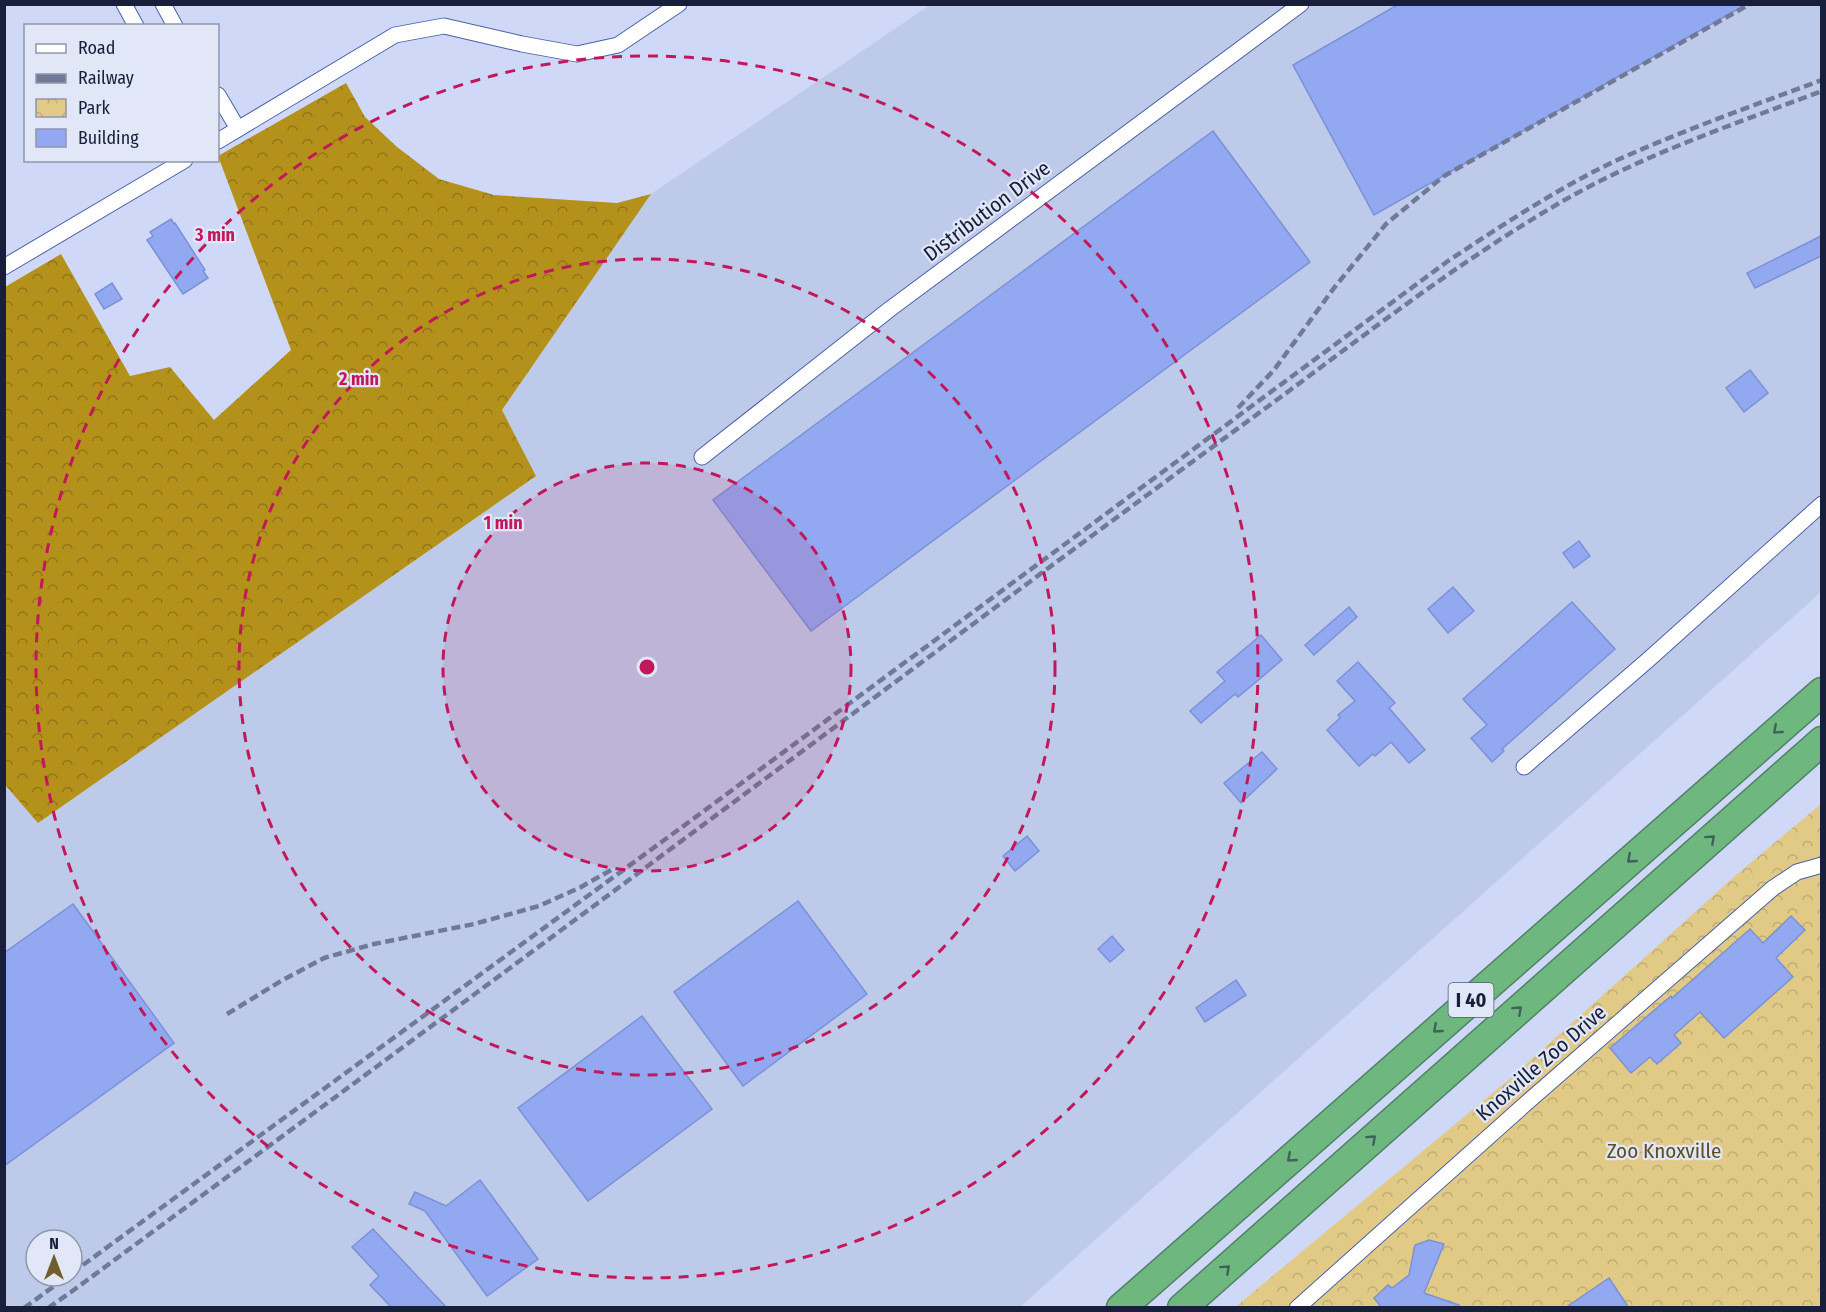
<svg xmlns="http://www.w3.org/2000/svg" width="1826" height="1312" viewBox="0 0 1826 1312" font-family="'Fira Sans Condensed',sans-serif">
  <style>
    .built { fill: #becaea; fill-rule: evenodd }
    .forest { fill: url(#forest-crowns) }
    .park { fill: url(#park-crowns) }
    .building { fill: #92a9f1; stroke: #7b91d7; stroke-width: 1.5 }
    .lines { fill: none; stroke-linecap: round; stroke-linejoin: round }
    .street-casing { stroke: #4d60a2; stroke-width: 17 }
    .highway-casing { stroke: #508267; stroke-width: 31 }
    .street { stroke: #fff; stroke-width: 15 }
    .highway { stroke: #6eb77e; stroke-width: 28 }
    .rail { stroke: #707996; stroke-width: 4.5; stroke-dasharray: 9 4.5; stroke-linecap: butt }
    .oneway { stroke: #3e6359 }
    .ring { fill: none; stroke: #c2185b; stroke-width: 3; stroke-dasharray: 10 8 }
    .labels { text-anchor: middle; stroke-width: 4.5; stroke-linejoin: round; paint-order: stroke }
    .shield { fill: #e1e7f6; stroke: #545b73; stroke-width: 1.5 }
    .shield-label { font-size: 20px; font-weight: bold; fill: #171f3b }
    .street-label { font-size: 21px; fill: #171f3b; stroke: #e1e7f6 }
    .park-label { font-size: 21px; fill: #5d4d22; stroke: #e1e7f6 }
    .centre { fill: #c2185b; stroke: #e1e7f6; stroke-width: 3 }
    .ring-label { font-size: 18px; text-anchor: middle; font-weight: bold; fill: #c2185b; stroke: #e1e7f6; stroke-width: 4.5; stroke-linejoin: round; paint-order: stroke }
  </style>
  <defs>
    <pattern id="forest-crowns" width="20" height="18" patternUnits="userSpaceOnUse" patternTransform="scale(1.5)"><rect width="20" height="18" fill="#b4911b"/><path d="M2 6a3 3 0 1 1 6 0M12 15a3 3 0 1 1 6 0" fill="none" stroke="#917619"/></pattern>
    <pattern id="park-crowns" width="20" height="18" patternUnits="userSpaceOnUse" patternTransform="scale(1.5)"><rect width="20" height="18" fill="#e1c986"/><path d="M2 6a3 3 0 1 1 6 0M12 15a3 3 0 1 1 6 0" fill="none" stroke="#c0ac75"/></pattern>
  </defs>
  <rect width="100%" height="100%" fill="#cfd9f7"/>
  <path class="built" d="M 930,5 L 1821,5 L 1821,592 L 1020,1307 L 5,1307 L 4,785 L 38,822 L 536,476 L 502,410 L 651,194 ZM 36,1240 L 72,1240 L 72,1276 L 36,1276 Z"/>
  <path class="forest" d="M 346,83 L 365,117 L 397,147 L 439,179 L 494,195 L 617,203 L 651,194 L 502,410 L 536,476 L 38,823 L 5,785 L 5,287 L 61,254 L 130,376 L 170,367 L 214,420 L 291,350 L 218,156 Z"/>
  <path class="park" d="M 1821,804 L 1821,1307 L 1234,1308 L 1513,1076 L 1735,876 Z"/>
  <g class="building">
    <path d="M 1399,4 L 1747,4 L 1374,215 L 1293,65 Z"/>
    <path d="M 1213,131 L 1310,262 L 811,631 L 713,500 Z"/>
    <path d="M 171,219 L 174,224 L 175,223 L 205,270 L 203,271 L 208,278 L 183,294 L 147,240 L 153,236 L 150,232 Z"/>
    <path d="M 1821,236 L 1821,256 L 1755,288 L 1747,273 Z"/>
    <path d="M 112,283 L 122,299 L 104,309 L 95,294 Z"/>
    <path d="M 1750,370 L 1768,393 L 1744,412 L 1726,388 Z"/>
    <path d="M 1579,541 L 1590,556 L 1574,568 L 1563,553 Z"/>
    <path d="M 1453,587 L 1474,611 L 1448,633 L 1428,609 Z"/>
    <path d="M 1572,602 L 1615,649 L 1502,749 L 1504,751 L 1492,762 L 1471,738 L 1487,725 L 1463,699 Z"/>
    <path d="M 1349,607 L 1357,617 L 1314,655 L 1305,645 Z"/>
    <path d="M 1261,635 L 1282,660 L 1238,697 L 1235,694 L 1201,723 L 1190,711 L 1225,681 L 1217,672 Z"/>
    <path d="M 1358,662 L 1395,703 L 1389,708 L 1425,750 L 1409,763 L 1391,742 L 1375,756 L 1373,754 L 1359,766 L 1327,730 L 1340,718 L 1338,715 L 1355,701 L 1337,681 Z"/>
    <path d="M 1262,752 L 1277,769 L 1241,803 L 1224,783 Z"/>
    <path d="M 1027,836 L 1039,851 L 1015,871 L 1003,856 Z"/>
    <path d="M 798,901 L 867,994 L 743,1086 L 674,992 Z"/>
    <path d="M 73,904 L 174,1043 L 4,1166 L 4,953 Z"/>
    <path d="M 1791,916 L 1805,930 L 1776,958 L 1793,977 L 1724,1038 L 1700,1012 L 1674,1035 L 1681,1043 L 1657,1064 L 1650,1057 L 1631,1073 L 1610,1048 L 1671,996 L 1672,998 L 1750,929 L 1763,943 Z"/>
    <path d="M 1112,936 L 1124,950 L 1110,962 L 1098,949 Z"/>
    <path d="M 1236,980 L 1246,995 L 1205,1022 L 1196,1008 Z"/>
    <path d="M 642,1016 L 712,1109 L 588,1201 L 518,1108 Z"/>
    <path d="M 480,1180 L 538,1259 L 487,1296 L 425,1211 L 409,1204 L 415,1192 L 446,1206 Z"/>
    <path d="M 373,1229 L 447,1308 L 392,1308 L 370,1285 L 379,1276 L 352,1247 Z"/>
    <path d="M 1429,1240 L 1444,1244 L 1424,1293 L 1459,1305 L 1459,1308 L 1382,1308 L 1374,1298 L 1388,1285 L 1392,1288 L 1409,1275 L 1415,1245 Z"/>
    <path d="M 1609,1278 L 1629,1308 L 1565,1308 Z"/>
  </g>
  <g class="lines">
    <defs>
      <g id="street">
        <path d="M 124,4 L 136,26"/>
        <path d="M 163,4 L 175,26"/>
        <path d="M 218,95 L 238,129"/>
        <path d="M 218,141 L 395,35 L 444,26 L 522,44 L 577,54 L 618,45 L 679,4"/>
        <path d="M 4,267 L 185,160"/>
        <path d="M 702,457 L 890,309 L 1301,4"/>
        <path d="M 1524,767 L 1648,660 L 1822,504"/>
        <path d="M 1297,1308 L 1523,1106 L 1773,888 L 1797,872 L 1822,865"/>
      </g>
      <g id="highway">
        <path d="M 1121,1308 L 1822,692"/>
        <path d="M 1182,1308 L 1822,741"/>
      </g>
    </defs>
    <use href="#street" class="street-casing"/>
    <use href="#highway" class="highway-casing"/>
    <use href="#street" class="street"/>
    <use href="#highway" class="highway"/>
    <g class="rail">
      <path d="M 1238,408 L 1274,370 L 1334,288 L 1386,224 L 1444,176 L 1750,4"/>
      <path d="M 227,1014 L 281,981 L 324,958 L 374,944 L 474,924 L 539,906 L 581,887 L 611,870"/>
      <path d="M 72,1273 L 693,819 L 1448,261 C 1501,226 1555,190 1613,162 C 1681,131 1752,106 1822,80"/>
      <path d="M 24,1308 L 68,1276"/>
      <path d="M 48,1308 L 71,1292 C 367,1074 662,856 957,636 C 1068,553 1181,470 1293,388 C 1379,324 1464,259 1556,205 C 1639,156 1732,125 1822,91"/>
    </g>
  </g>
  <defs><path id="oneway-chevron" d="M-2-3.5L2.5 0L-2 3.5" fill="none" stroke-width="1.6" stroke-linecap="round" stroke-linejoin="round" transform="scale(1.5)"/></defs>
  <g class="oneway">
    <use href="#oneway-chevron" transform="translate(1777 730) rotate(139)"/>
    <use href="#oneway-chevron" transform="translate(1711 839) rotate(-42)"/>
    <use href="#oneway-chevron" transform="translate(1631 859) rotate(139)"/>
    <use href="#oneway-chevron" transform="translate(1518 1010) rotate(-42)"/>
    <use href="#oneway-chevron" transform="translate(1437 1029) rotate(139)"/>
    <use href="#oneway-chevron" transform="translate(1372 1139) rotate(-42)"/>
    <use href="#oneway-chevron" transform="translate(1291 1158) rotate(139)"/>
    <use href="#oneway-chevron" transform="translate(1226 1269) rotate(-42)"/>
  </g>
  <circle cx="647" cy="667" r="204" fill="#c2185b" fill-opacity=".12"/>
  <g class="ring">
    <circle cx="647" cy="667" r="204"/>
    <circle cx="647" cy="667" r="408"/>
    <circle cx="647" cy="667" r="611"/>
  </g>
  <g class="labels">
    <rect class="shield" x="1448.5" y="983" width="45" height="34" rx="4.5"/>
    <g class="shield-label">
      <text x="1471" y="1007">I 40</text>
    </g>
    <g class="street-label">
      <text transform="translate(987 211) rotate(-37)" y="7">Distribution Drive</text>
      <text transform="translate(1541 1063) rotate(-41)" y="7">Knoxville Zoo Drive</text>
    </g>
    <g class="park-label">
      <text x="1664" y="1158">Zoo Knoxville</text>
    </g>
  </g>
  <circle cx="647" cy="667" r="9" class="centre"/>
  <g class="ring-label">
    <text x="215" y="241">3 min</text>
    <text x="359" y="385">2 min</text>
    <text x="503" y="529">1 min</text>
  </g>
  <rect width="1826" height="1312" fill="none" stroke="#171f3b" stroke-width="12"/>
  <rect x="24" y="24" width="195" height="138" fill="#e1e7f6" stroke="#9097ab" stroke-width="1.5"/>
  <rect x="36" y="44" width="30" height="9" fill="#ffffff" stroke="#9097ab" stroke-width="1.5"/>
  <text x="78" y="54" font-size="18" fill="#171f3b">Road</text>
  <rect x="36" y="74" width="30" height="9" fill="#707996" stroke="#9097ab" stroke-width="1.5"/>
  <text x="78" y="84" font-size="18" fill="#171f3b">Railway</text>
  <rect x="36" y="99" width="30" height="18" fill="url(#park-crowns)" stroke="#9097ab" stroke-width="1.5"/>
  <text x="78" y="114" font-size="18" fill="#171f3b">Park</text>
  <rect x="36" y="129" width="30" height="18" fill="#92a9f1" stroke="#9097ab" stroke-width="1.5"/>
  <text x="78" y="144" font-size="18" fill="#171f3b">Building</text>
  <g transform="translate(54 1258)"><circle r="28" fill="#e1e7f6" stroke="#9097ab" stroke-width="1.5"/>
  <path d="M0-4.5L10 22L0 15L-10 22Z" fill="#705f2d"/>
  <text y="-9" font-size="16" font-weight="bold" text-anchor="middle" fill="#171f3b">N</text>
  </g>
</svg>
